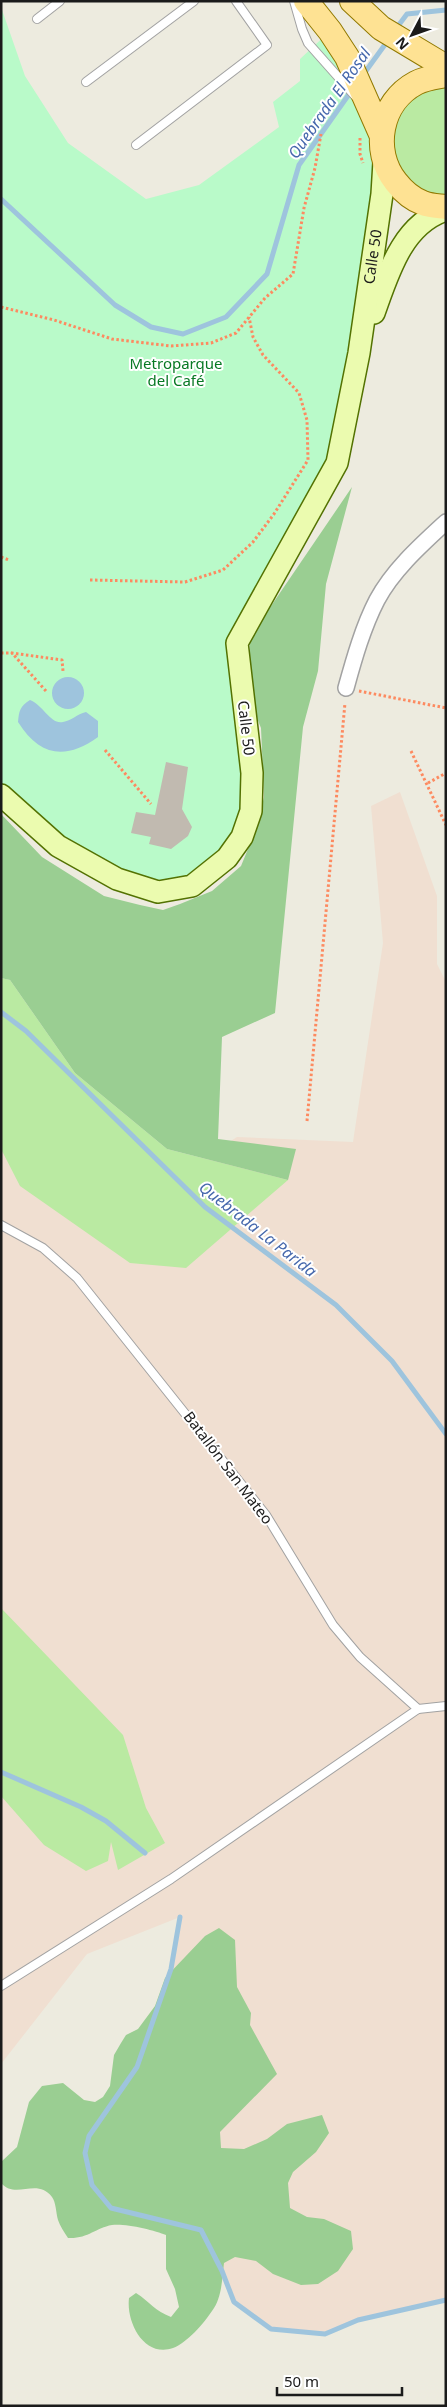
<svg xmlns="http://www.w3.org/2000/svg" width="447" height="2407" viewBox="0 0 447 2407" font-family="'Noto Sans',sans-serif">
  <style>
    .military { fill: #f0dfd1 }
    .grass { fill: #baeaa2 }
    .forest { fill: #9ace92 }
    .park { fill: #b9fac9 }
    .water { fill: #9ec4dd }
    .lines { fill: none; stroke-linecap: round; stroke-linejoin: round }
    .stream { stroke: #9ec4dd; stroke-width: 5 }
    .building { fill: #c1bab0 }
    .lane-casing { stroke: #a2a2a2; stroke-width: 10 }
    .street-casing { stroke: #a2a2a2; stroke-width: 18 }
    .secondary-casing { stroke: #537202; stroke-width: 24 }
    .primary-casing { stroke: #917900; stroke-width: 26 }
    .path { stroke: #fd8a60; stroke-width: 3; stroke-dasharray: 2.5 2.5; stroke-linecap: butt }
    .lane { stroke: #fff; stroke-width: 8 }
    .street { stroke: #fff; stroke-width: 15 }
    .secondary { stroke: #ebfbaf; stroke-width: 21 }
    .primary { stroke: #fee293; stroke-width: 24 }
    .labels { text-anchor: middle; stroke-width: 4; stroke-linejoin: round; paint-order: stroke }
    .street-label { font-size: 15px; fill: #1b1b1b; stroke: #fff }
    .park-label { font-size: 15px; fill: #087924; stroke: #fff }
    .water-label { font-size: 16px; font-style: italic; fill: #4668ac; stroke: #fff }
  </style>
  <rect width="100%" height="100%" fill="#edebdf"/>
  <path class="military" d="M 400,792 L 437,896 L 437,964 L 446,982 L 446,2300 L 358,2320 L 325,2334 L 271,2329 L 234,2302 L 137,2067 L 171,1969 L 180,1917 L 87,1954 L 1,2064 L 1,1012 L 175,1177 L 237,1137 L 353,1142 L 383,943 L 371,806 Z"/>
  <g class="grass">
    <path d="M 446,75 L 446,207 L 400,187 L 385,118 Z"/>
    <path d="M 1,978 L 10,980 L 75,1073 L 167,1149 L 288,1180 L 186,1268 L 130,1263 L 20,1186 L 1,1149 Z"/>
    <path d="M 1,1608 L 123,1735 L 146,1808 L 165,1843 L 118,1870 L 111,1842 L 108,1861 L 86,1871 L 44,1845 L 1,1796 Z"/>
  </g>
  <g class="forest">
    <path d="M 352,487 L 326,584 L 318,671 L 303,727 L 275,1013 L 222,1037 L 218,1139 L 296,1149 L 288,1180 L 167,1149 L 75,1073 L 10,980 L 1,978 L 1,814 L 42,857 L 104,896 L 140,905 L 163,910 L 180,904 L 212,891 L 241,866 L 257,827 L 264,797 L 261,728 L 248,696 L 250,637 Z"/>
    <path d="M 219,1928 L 235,1940 L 237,1987 L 251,2013 L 250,2025 L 277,2074 L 220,2132 L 221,2148 L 244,2149 L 267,2139 L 287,2124 L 322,2115 L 329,2133 L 316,2152 L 293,2172 L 288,2183 L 290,2208 L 307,2217 L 324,2219 L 351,2231 L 353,2249 L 338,2271 L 318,2284 L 301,2285 L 273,2274 L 256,2261 L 235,2257 L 224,2263 C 222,2279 222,2298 212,2311 C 204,2323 187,2343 173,2348 C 144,2358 126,2322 129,2298 L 136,2293 C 150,2302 155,2311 171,2317 L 179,2307 L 175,2289 L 166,2269 L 166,2235 C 155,2230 124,2223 112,2225 C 95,2228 88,2239 68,2238 C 64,2232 60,2226 58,2220 C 56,2213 56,2202 52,2197 C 37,2177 16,2200 1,2183 L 1,2162 L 17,2147 L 29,2102 L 42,2086 L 63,2083 L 84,2100 L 95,2102 L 103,2097 L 110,2086 L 114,2055 L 121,2043 L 126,2035 L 138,2029 L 155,2006 L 165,1978 L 205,1936 Z"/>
  </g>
  <path class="park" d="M 1,7 L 25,76 L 68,143 L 146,199 L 199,185 L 279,127 L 273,102 L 300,81 L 300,59 L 330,31 L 381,134 L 337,463 L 237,643 L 251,811 L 192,886 L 117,879 L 1,795 Z"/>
  <g class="water">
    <circle cx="68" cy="693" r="16"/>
    <path d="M 30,700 C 43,705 51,725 63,722 C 71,721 77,714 86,712 L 98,721 L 98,737 C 66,760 40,757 18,722 C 19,711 20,706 30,700 Z"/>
  </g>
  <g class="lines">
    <g class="stream">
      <path d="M 395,30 L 407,14 L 446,10"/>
      <path d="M 363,75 L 389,39"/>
      <path d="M 1,199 L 115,305 L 151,327 L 183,334 L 226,317 L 267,274 L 299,165 L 352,90"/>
      <path d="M 1,1012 L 26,1031 L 205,1207 L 336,1305 L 392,1361 L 446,1434"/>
      <path d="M 1,1772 L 81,1807 L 106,1821 L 145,1853"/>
      <path d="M 180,1917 L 171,1969 L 137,2067 L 89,2136 L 85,2153 L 92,2185 L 111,2208 L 201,2230 L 222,2271 L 234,2302 L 271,2329 L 325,2334 L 358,2320 L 446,2300"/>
    </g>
  </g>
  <path class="building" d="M 166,762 L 188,767 L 182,809 L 192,827 L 188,836 L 171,849 L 149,844 L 151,837 L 131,833 L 136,812 L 155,815 Z"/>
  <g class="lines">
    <defs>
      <g id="lane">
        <path d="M 294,1 L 302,29 L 308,43 L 355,96"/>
        <path d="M 37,19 L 60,1"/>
        <path d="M 86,82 L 194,1"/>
        <path d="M 136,145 L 267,45 L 236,1"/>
        <path d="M 1,1225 L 43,1248 L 77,1278 L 266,1515 L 333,1625 L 360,1657 L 418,1709"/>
        <path d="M 1,1986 L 171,1879 L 418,1709 L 446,1706"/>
      </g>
      <path id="street" d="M 346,688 C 354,659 363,627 377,600 C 393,570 421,545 446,522"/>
      <g id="secondary">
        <path d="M 374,313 C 388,274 402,224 446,210"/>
        <path id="s1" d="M 1,795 L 58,846 L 117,879 L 158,892 L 192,886 L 227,858 L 242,837 L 251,811 L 252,773 L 237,643 L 337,463 L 359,353 L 382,194 L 384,162"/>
      </g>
      <g id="primary">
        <path d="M 306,1 L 330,31 L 347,57 L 381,134"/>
        <path d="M 352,1 L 381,28 L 446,67"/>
        <path d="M 446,75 C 436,77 425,78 416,83 C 380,102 371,151 396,182 C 403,191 412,199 423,203 C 430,206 438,206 446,207"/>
      </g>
    </defs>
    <use href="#lane" class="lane-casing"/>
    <use href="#street" class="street-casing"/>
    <use href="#secondary" class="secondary-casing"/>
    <use href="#primary" class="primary-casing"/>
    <g class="path">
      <path d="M 360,138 L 360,154 L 363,163"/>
      <path d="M 1,307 L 54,320 L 112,339 L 171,346 L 211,343 L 236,333 L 265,298 L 293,274 L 304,208 L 315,168 L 321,134"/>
      <path d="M 1,557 L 9,560"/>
      <path d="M 90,580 L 185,582 L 223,570 L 253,542 L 274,514 L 308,460 L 307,420 L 299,393 L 263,355 L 253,337 L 249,317"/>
      <path d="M 1,653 L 12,653"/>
      <path d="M 46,691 L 12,653 L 62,660 L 63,671"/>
      <path d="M 359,691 L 446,708"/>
      <path d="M 105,750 L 151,804"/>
      <path d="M 411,751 L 446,825"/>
      <path d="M 428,783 L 446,773"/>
      <path d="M 307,1121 L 345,703"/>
    </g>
    <use href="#lane" class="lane"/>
    <use href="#street" class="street"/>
    <use href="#secondary" class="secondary"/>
    <use href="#primary" class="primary"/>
  </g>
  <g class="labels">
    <g class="street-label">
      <text dy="5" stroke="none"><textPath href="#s1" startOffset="904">Calle 50</textPath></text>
      <text transform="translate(246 728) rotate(83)" y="5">Calle 50</text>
      <text transform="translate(228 1468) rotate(53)" y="5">Batallón San Mateo</text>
    </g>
    <g class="park-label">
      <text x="176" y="369">Metroparque<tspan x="176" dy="17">del Café</tspan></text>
    </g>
    <g class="water-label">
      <text transform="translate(329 103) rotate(-55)" y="6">Quebrada El Rosal</text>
      <text transform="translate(258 1229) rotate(38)" y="6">Quebrada La Parida</text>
    </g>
  </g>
  <rect width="447" height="2407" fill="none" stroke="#1b1b1b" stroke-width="5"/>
  <g transform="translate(412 35) rotate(229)" stroke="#ffffff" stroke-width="4" paint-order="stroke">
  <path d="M0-4L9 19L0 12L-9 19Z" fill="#1b1b1b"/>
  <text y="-8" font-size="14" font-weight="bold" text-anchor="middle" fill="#1b1b1b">N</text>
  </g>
  <path d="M277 2387v8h125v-8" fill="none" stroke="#1b1b1b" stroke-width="2.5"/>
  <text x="284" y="2387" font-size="15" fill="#1b1b1b" stroke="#ffffff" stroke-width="4" paint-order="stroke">50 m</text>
</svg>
